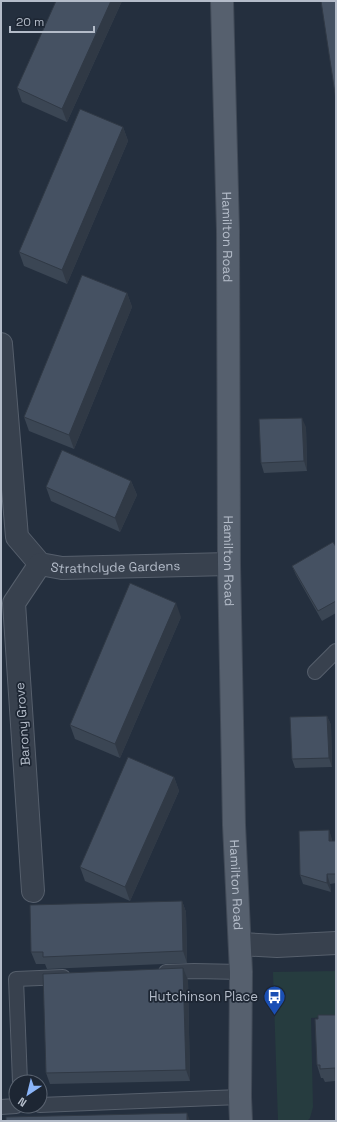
<svg xmlns="http://www.w3.org/2000/svg" width="337" height="1122" viewBox="0 0 337 1122" font-family="'Space Grotesk',sans-serif">
  <style>
    .green { fill: #263c3f }
    .lines { fill: none; stroke-linecap: round; stroke-linejoin: round }
    .service-casing { stroke: #565f6c; stroke-width: 16 }
    .minor-casing { stroke: #565f6c; stroke-width: 24 }
    .primary-casing { stroke: #414a57; stroke-width: 24 }
    .service { stroke: #38414e; stroke-width: 14 }
    .minor { stroke: #38414e; stroke-width: 22 }
    .primary { stroke: #56606e; stroke-width: 22 }
    .wall { fill: #3b4654 }
    .shaded-wall { fill: #303945 }
    .building { fill: #455162; stroke: #303945 }
    .labels { text-anchor: middle; stroke-width: 3.5; stroke-linejoin: round; paint-order: stroke }
    .street-label { font-size: 13px; fill: #b4bcc9; stroke: #1d2633 }
    .poi-label { font-size: 13px; fill: #b4bcc9; stroke: #1d2633; text-anchor: end }
  </style>
  <rect width="100%" height="100%" fill="#242f3e"/>
  <path class="green" d="M 336,971 L 336,1016 L 311,1018 L 313,1107 L 310,1118 L 307,1121 L 278,1121 L 273,972 Z"/>
  <g class="lines">
    <defs>
      <g id="service">
        <path d="M 315,672 L 336,651"/>
        <path d="M 166,972 L 194,971 L 241,972"/>
        <path d="M 20,1082 L 16,979 L 63,977"/>
        <path d="M 40,1105 L 240,1097"/>
        <path d="M 1,1107 L 16,1106"/>
      </g>
      <g id="minor">
        <path id="s1" d="M 1,344 L 17,537 L 40,564 L 62,568 L 229,564"/>
        <path d="M 33,891 L 14,603 L 40,564"/>
        <path d="M 240,944 L 277,946 L 336,943"/>
      </g>
      <g id="primary">
        <path id="s2" d="M 222,1 L 228,231 L 229,564 L 234,825 L 241,972 L 240,1097 L 241,1121"/>
      </g>
    </defs>
    <use href="#service" class="service-casing"/>
    <use href="#minor" class="minor-casing"/>
    <use href="#primary" class="primary-casing"/>
    <use href="#service" class="service"/>
    <use href="#minor" class="minor"/>
    <use href="#primary" class="primary"/>
  </g>
  <g class="wall">
    <path d="M 56,1 L 122,1 L 67,122 L 22,102 L 17,88 Z"/>
    <path d="M 123,127 L 128,141 L 67,284 L 24,266 L 19,252 Z"/>
    <path d="M 127,293 L 132,307 L 74,449 L 29,431 L 24,417 Z"/>
    <path d="M 306,427 L 307,471 L 264,473 L 261,463 Z"/>
    <path d="M 131,481 L 137,495 L 120,532 L 51,501 L 46,487 Z"/>
    <path d="M 336,547 L 336,613 L 322,621 L 296,575 L 292,566 Z"/>
    <path d="M 181,617 L 120,758 L 75,739 L 70,725 Z"/>
    <path d="M 327,716 L 331,725 L 332,767 L 295,768 L 292,759 Z"/>
    <path d="M 174,777 L 179,791 L 130,901 L 85,881 L 80,867 Z"/>
    <path d="M 329,830 L 332,841 L 336,841 L 336,883 L 330,884 L 331,892 L 303,884 L 300,875 Z"/>
    <path d="M 182,901 L 186,912 L 187,963 L 47,969 L 45,964 L 36,964 L 31,952 Z"/>
    <path d="M 183,968 L 188,980 L 190,1081 L 50,1084 L 46,1073 Z"/>
    <path d="M 336,1015 L 335,1081 L 325,1082 L 323,1078 L 321,1078 L 317,1065 L 318,1019 Z"/>
  </g>
  <g class="shaded-wall">
    <path d="M 111,1 L 122,1 L 67,122 L 62,109 Z"/>
    <path d="M 123,127 L 128,141 L 67,284 L 62,270 Z"/>
    <path d="M 127,293 L 132,307 L 74,449 L 69,435 Z"/>
    <path d="M 302,418 L 306,427 L 307,471 L 304,461 Z"/>
    <path d="M 131,481 L 137,495 L 120,532 L 115,518 Z"/>
    <path d="M 176,603 L 181,617 L 120,758 L 115,744 Z"/>
    <path d="M 327,716 L 331,725 L 332,767 L 329,758 Z"/>
    <path d="M 174,777 L 179,791 L 130,901 L 125,887 Z"/>
    <path d="M 329,830 L 332,839 L 332,850 L 329,841 Z"/>
    <path d="M 327,874 L 330,884 L 331,892 L 327,883 Z"/>
    <path d="M 182,901 L 186,912 L 187,963 L 183,951 Z"/>
    <path d="M 183,968 L 188,980 L 190,1081 L 186,1070 Z"/>
    <path d="M 187,1113 L 190,1121 L 187,1121 Z"/>
  </g>
  <g class="building">
    <path d="M 56,1 L 111,1 L 62,109 L 17,88 Z"/>
    <path d="M 321,1 L 336,1 L 336,100 Z"/>
    <path d="M 80,109 L 123,127 L 62,270 L 19,252 Z"/>
    <path d="M 82,275 L 127,293 L 69,435 L 24,417 Z"/>
    <path d="M 302,418 L 304,461 L 261,463 L 259,419 Z"/>
    <path d="M 62,450 L 131,481 L 115,518 L 46,487 Z"/>
    <path d="M 333,542 L 336,547 L 336,601 L 318,611 L 292,566 Z"/>
    <path d="M 130,583 L 176,603 L 115,744 L 70,725 Z"/>
    <path d="M 327,716 L 329,758 L 292,759 L 290,717 Z"/>
    <path d="M 128,757 L 174,777 L 125,887 L 80,867 Z"/>
    <path d="M 329,830 L 329,841 L 336,841 L 336,874 L 327,874 L 327,883 L 300,875 L 299,831 Z"/>
    <path d="M 182,901 L 183,951 L 43,957 L 43,952 L 31,952 L 30,905 Z"/>
    <path d="M 183,968 L 186,1070 L 46,1073 L 43,974 Z"/>
    <path d="M 318,1015 L 336,1015 L 336,1105 L 335,1068 L 320,1069 L 320,1065 L 317,1065 L 315,1019 L 318,1019 Z"/>
    <path d="M 187,1113 L 187,1121 L 6,1121 L 6,1117 Z"/>
  </g>
  <defs>
    <symbol id="bus-pin" viewBox="-11 -11 22 30"><path d="M0 17L-7.5 6A9.5 9.5 0 1 1 7.5 6Z" fill="#1a4fb4" stroke="#1d2633"/><path d="M-5-6H5V4H4V6H2V4H-2V6H-4V4H-5ZM-3.5-4V0h7V-4ZM-3.5 1.2v1.5H-2V1.2ZM2 1.2v1.5H3.5V1.2Z" fill="#fff"/></symbol>
  </defs>
  <g fill-rule="evenodd">
    <use href="#bus-pin" x="262" y="984" width="25" height="34"/>
  </g>
  <g class="labels">
    <g class="street-label">
      <text dy="5" stroke="none"><textPath href="#s2" startOffset="236">Hamilton Road</textPath></text>
      <text dy="5" stroke="none"><textPath href="#s2" startOffset="560">Hamilton Road</textPath></text>
      <text dy="5" stroke="none"><textPath href="#s1" startOffset="305">Strathclyde Gardens</textPath></text>
      <text transform="translate(22 724) rotate(-94)" y="5">Barony Grove</text>
      <text dy="5" stroke="none"><textPath href="#s2" startOffset="884">Hamilton Road</textPath></text>
    </g>
    <g class="poi-label">
      <text x="258" y="1001">Hutchinson Place</text>
    </g>
  </g>
  <rect width="337" height="1122" fill="none" stroke="#b4bcc9" stroke-width="4"/>
  <g transform="translate(28 1094) rotate(215)"><circle r="19" fill="#1d2633" stroke="#59626f"/>
  <path d="M0-3L7 15L0 10L-7 15Z" fill="#8ab4f8"/>
  <text y="-6" font-size="11" font-weight="bold" text-anchor="middle" fill="#b4bcc9">N</text>
  </g>
  <path d="M10 26v6h84v-6" fill="none" stroke="#b4bcc9" stroke-width="2"/>
  <text x="16" y="26" font-size="12" fill="#b4bcc9" stroke="#1d2633" stroke-width="3" paint-order="stroke">20 m</text>
</svg>
